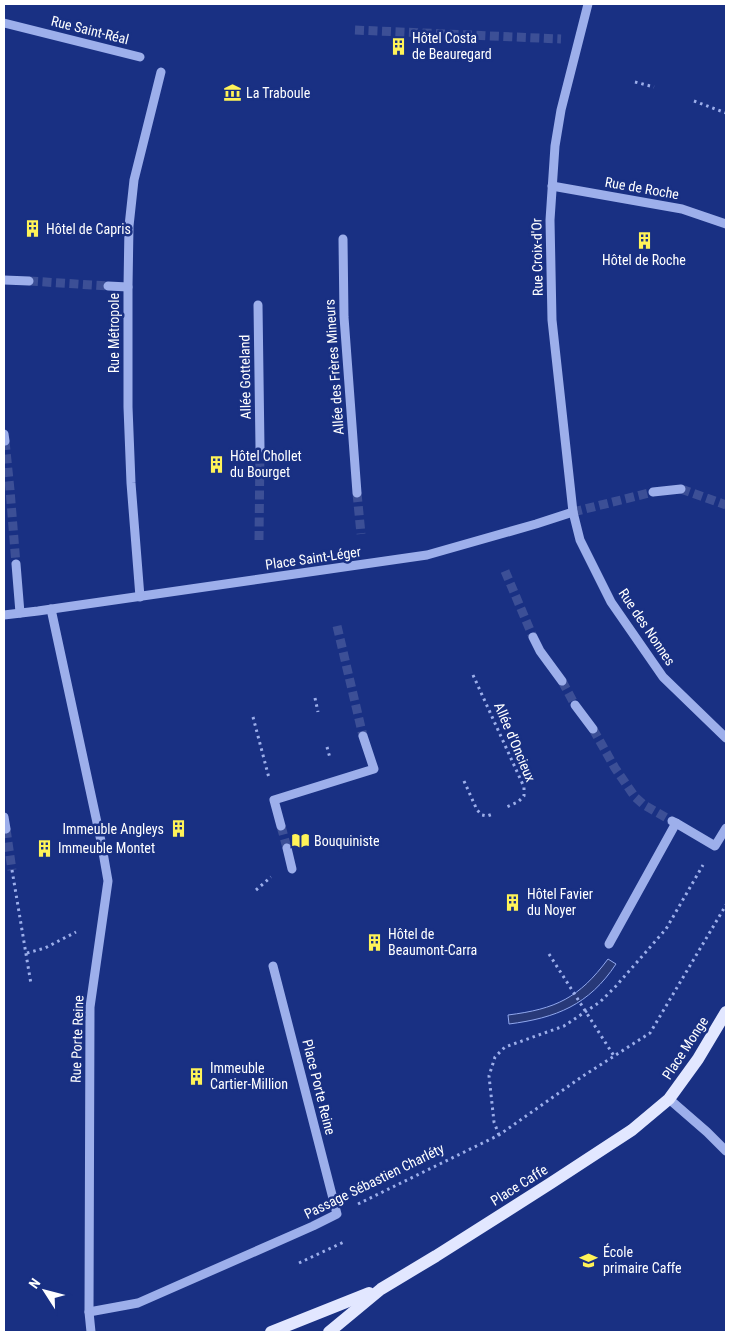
<svg xmlns="http://www.w3.org/2000/svg" width="730" height="1336" viewBox="0 0 730 1336" font-family="'Roboto Condensed',sans-serif">
  <style>
    .water { fill: #283978; stroke: #90a7ee }
    .lines { fill: none; stroke-linecap: round; stroke-linejoin: round }
    .minor-tunnel { stroke: #3c4f96; stroke-width: 9; stroke-dasharray: 9 4.5; stroke-linecap: butt }
    .path { stroke: #9dafeb; stroke-width: 3; stroke-dasharray: 2.5 4; stroke-linecap: butt }
    .minor { stroke: #9dafeb; stroke-width: 9 }
    .major { stroke: #e2e7ff; stroke-width: 12 }
    .labels { text-anchor: middle; stroke-width: 5; stroke-linejoin: round; paint-order: stroke }
    .street-label { font-size: 14px; fill: #fff; stroke: #193083 }
    .poi-label { font-size: 14px; fill: #fff; stroke: #193083; text-anchor: start }
  </style>
  <rect width="100%" height="100%" fill="#193083"/>
  <path class="water" d="M 608,959 L 616,964 C 589,1005 556,1018 509,1024 L 508,1015 C 556,1009 579,998 608,959 Z"/>
  <g class="lines">
    <g class="minor-tunnel">
      <path d="M 355,30 L 561,39"/>
      <path d="M 29,281 L 108,286"/>
      <path d="M 5,441 L 10,490 L 16,564"/>
      <path d="M 681,489 L 726,505"/>
      <path d="M 357,493 L 361,534"/>
      <path d="M 573,512 L 653,492"/>
      <path d="M 259,540 L 260,448"/>
      <path d="M 505,571 L 533,637"/>
      <path d="M 337,626 L 363,736"/>
      <path d="M 562,681 L 575,705"/>
      <path d="M 593,729 L 615,768 L 635,797 L 644,805 L 672,821"/>
      <path d="M 281,826 L 287,848"/>
      <path d="M 6,829 L 12,870"/>
    </g>
    <g class="path">
      <path d="M 635,82 L 654,87"/>
      <path d="M 694,101 L 726,113"/>
      <path d="M 473,675 L 524,787 L 524,796 L 518,802 L 504,808"/>
      <path d="M 315,698 L 318,712"/>
      <path d="M 253,717 L 269,778"/>
      <path d="M 327,747 L 330,758"/>
      <path d="M 464,781 L 477,810 L 482,815 L 487,816 L 493,814"/>
      <path d="M 12,870 L 31,984"/>
      <path d="M 256,890 L 271,877"/>
      <path d="M 27,953 L 45,948 L 76,932"/>
      <path d="M 549,954 L 614,1056"/>
      <path d="M 499,1135 L 494,1122 L 489,1076 L 495,1057 L 505,1047 L 564,1026 L 600,1002 L 616,986 L 666,929 L 703,865"/>
      <path d="M 358,1204 L 499,1135 L 583,1076 L 650,1033 L 726,905"/>
      <path d="M 299,1263 L 344,1242"/>
    </g>
    <g class="minor">
      <path d="M 588,4 L 561,110 L 555,146 L 550,220 L 552,320 L 573,512 L 580,540 L 611,602 L 663,677 L 726,738"/>
      <path d="M 4,23 L 140,57"/>
      <path d="M 552,186 L 682,209 L 726,224"/>
      <path d="M 343,239 L 344,317 L 357,493"/>
      <path d="M 4,280 L 29,281"/>
      <path d="M 108,286 L 128,287"/>
      <path d="M 258,305 L 260,448"/>
      <path d="M 4,434 L 5,441"/>
      <path d="M 653,492 L 681,489"/>
      <path d="M 16,564 L 20,613"/>
      <path d="M 140,597 L 131,483 L 128,407 L 128,287 L 129,226 L 134,180 L 161,72"/>
      <path d="M 51,609 L 101,841 L 108,881 L 90,1007 L 89,1312 L 91,1332"/>
      <path d="M 4,615 L 38,611 L 427,555 L 536,524 L 573,512"/>
      <path d="M 533,637 L 540,651 L 562,681"/>
      <path d="M 575,705 L 593,729"/>
      <path d="M 4,817 L 6,829"/>
      <path d="M 676,823 L 715,846 L 726,828"/>
      <path d="M 281,826 L 274,800 L 374,769 L 363,736"/>
      <path d="M 287,848 L 292,869"/>
      <path d="M 609,944 L 676,823 L 672,821"/>
      <path d="M 669,1099 L 707,1132 L 726,1151"/>
      <path d="M 89,1312 L 138,1303 L 313,1226 L 337,1214 L 273,966"/>
    </g>
    <g class="major">
      <path d="M 271,1332 L 369,1293"/>
      <path d="M 329,1332 L 381,1289 L 436,1256 L 551,1183 L 632,1130 L 669,1099 L 698,1059 L 726,1012"/>
    </g>
  </g>
  <defs>
    <symbol id="building-bare" viewBox="-9 -9 18 18"><path d="M-4-6H4V6H1V3H-1V6H-4ZM-2.5-4.3h1.7v1.8h-1.7ZM.8-4.3h1.7v1.8H.8ZM-2.5-1h1.7V.8h-1.7ZM.8-1h1.7V.8H.8Z" fill="#fff358" stroke="#193083" stroke-width="2.5" paint-order="stroke"/></symbol>
    <symbol id="museum-bare" viewBox="-9 -9 18 18"><path d="M0-6L6-3V-2H-6V-3ZM-5-1h2V3h-2ZM-1-1h2V3h-2ZM3-1h2V3H3ZM-6 4H6V6H-6Z" fill="#fff358" stroke="#193083" stroke-width="2.5" paint-order="stroke"/></symbol>
    <symbol id="library-bare" viewBox="-9 -9 18 18"><path d="M-6-4Q-3-5.5-.7-3.5V5Q-3 3-6 4ZM6-4Q3-5.5 .7-3.5V5Q3 3 6 4Z" fill="#fff358" stroke="#193083" stroke-width="2.5" paint-order="stroke"/></symbol>
    <symbol id="school-bare" viewBox="-9 -9 18 18"><path d="M0-5L7-2L0 1L-7-2ZM-4 1L0 2.5L4 1V4Q0 6-4 4Z" fill="#fff358" stroke="#193083" stroke-width="2.5" paint-order="stroke"/></symbol>
  </defs>
  <g fill-rule="evenodd">
    <use href="#building-bare" x="386" y="34" width="25" height="25"/>
    <use href="#museum-bare" x="220" y="80" width="25" height="25"/>
    <use href="#building-bare" x="20" y="216" width="25" height="25"/>
    <use href="#building-bare" x="632" y="228" width="25" height="25"/>
    <use href="#building-bare" x="204" y="452" width="25" height="25"/>
    <use href="#building-bare" x="166" y="816" width="25" height="25"/>
    <use href="#library-bare" x="288" y="828" width="25" height="25"/>
    <use href="#building-bare" x="32" y="836" width="25" height="25"/>
    <use href="#building-bare" x="500" y="890" width="25" height="25"/>
    <use href="#building-bare" x="362" y="930" width="25" height="25"/>
    <use href="#building-bare" x="184" y="1064" width="25" height="25"/>
    <use href="#school-bare" x="576" y="1248" width="25" height="25"/>
  </g>
  <g class="labels">
    <g class="street-label">
      <text transform="translate(90 30) rotate(14)" y="5">Rue Saint-Réal</text>
      <text transform="translate(642 188) rotate(10)" y="5">Rue de Roche</text>
      <text transform="translate(537 257) rotate(-91)" y="5">Rue Croix-d'Or</text>
      <text transform="translate(114 333) rotate(-90)" y="5">Rue Métropole</text>
      <text transform="translate(334 367) rotate(-94)" y="5">Allée des Frères Mineurs</text>
      <text transform="translate(245 377) rotate(-91)" y="5">Allée Gotteland</text>
      <text transform="translate(313 558) rotate(-8)" y="5">Place Saint-Léger</text>
      <text transform="translate(647 627) rotate(56)" y="5">Rue des Nonnes</text>
      <text transform="translate(515 742) rotate(67)" y="5">Allée d'Oncieux</text>
      <text transform="translate(77 1039) rotate(-88)" y="5">Rue Porte Reine</text>
      <text transform="translate(685 1048) rotate(-57)" y="5">Place Monge</text>
      <text transform="translate(319 1087) rotate(76)" y="5">Place Porte Reine</text>
      <text transform="translate(374 1181) rotate(-26)" y="5">Passage Sébastien Charléty</text>
      <text transform="translate(519 1185) rotate(-32)" y="5">Place Caffe</text>
    </g>
    <g class="poi-label">
      <text x="412" y="43">Hôtel Costa<tspan x="412" dy="16">de Beauregard</tspan></text>
      <text x="246" y="98">La Traboule</text>
      <text x="46" y="234">Hôtel de Capris</text>
      <text x="644" y="265" text-anchor="middle">Hôtel de Roche</text>
      <text x="230" y="461">Hôtel Chollet<tspan x="230" dy="16">du Bourget</tspan></text>
      <text x="164" y="834" text-anchor="end">Immeuble Angleys</text>
      <text x="314" y="846">Bouquiniste</text>
      <text x="58" y="853">Immeuble Montet</text>
      <text x="527" y="899">Hôtel Favier<tspan x="527" dy="16">du Noyer</tspan></text>
      <text x="388" y="939">Hôtel de<tspan x="388" dy="16">Beaumont-Carra</tspan></text>
      <text x="210" y="1073">Immeuble<tspan x="210" dy="16">Cartier-Million</tspan></text>
      <text x="603" y="1257">École<tspan x="603" dy="16">primaire Caffe</tspan></text>
    </g>
  </g>
  <rect width="730" height="1336" fill="none" stroke="#ffffff" stroke-width="10"/>
  <g transform="translate(45 1291) rotate(306)" stroke="#193083" stroke-width="4" paint-order="stroke">
  <path d="M0-4L9 19L0 12L-9 19Z" fill="#ffffff"/>
  <text y="-8" font-size="14" font-weight="bold" text-anchor="middle" fill="#ffffff">N</text>
  </g>
</svg>
